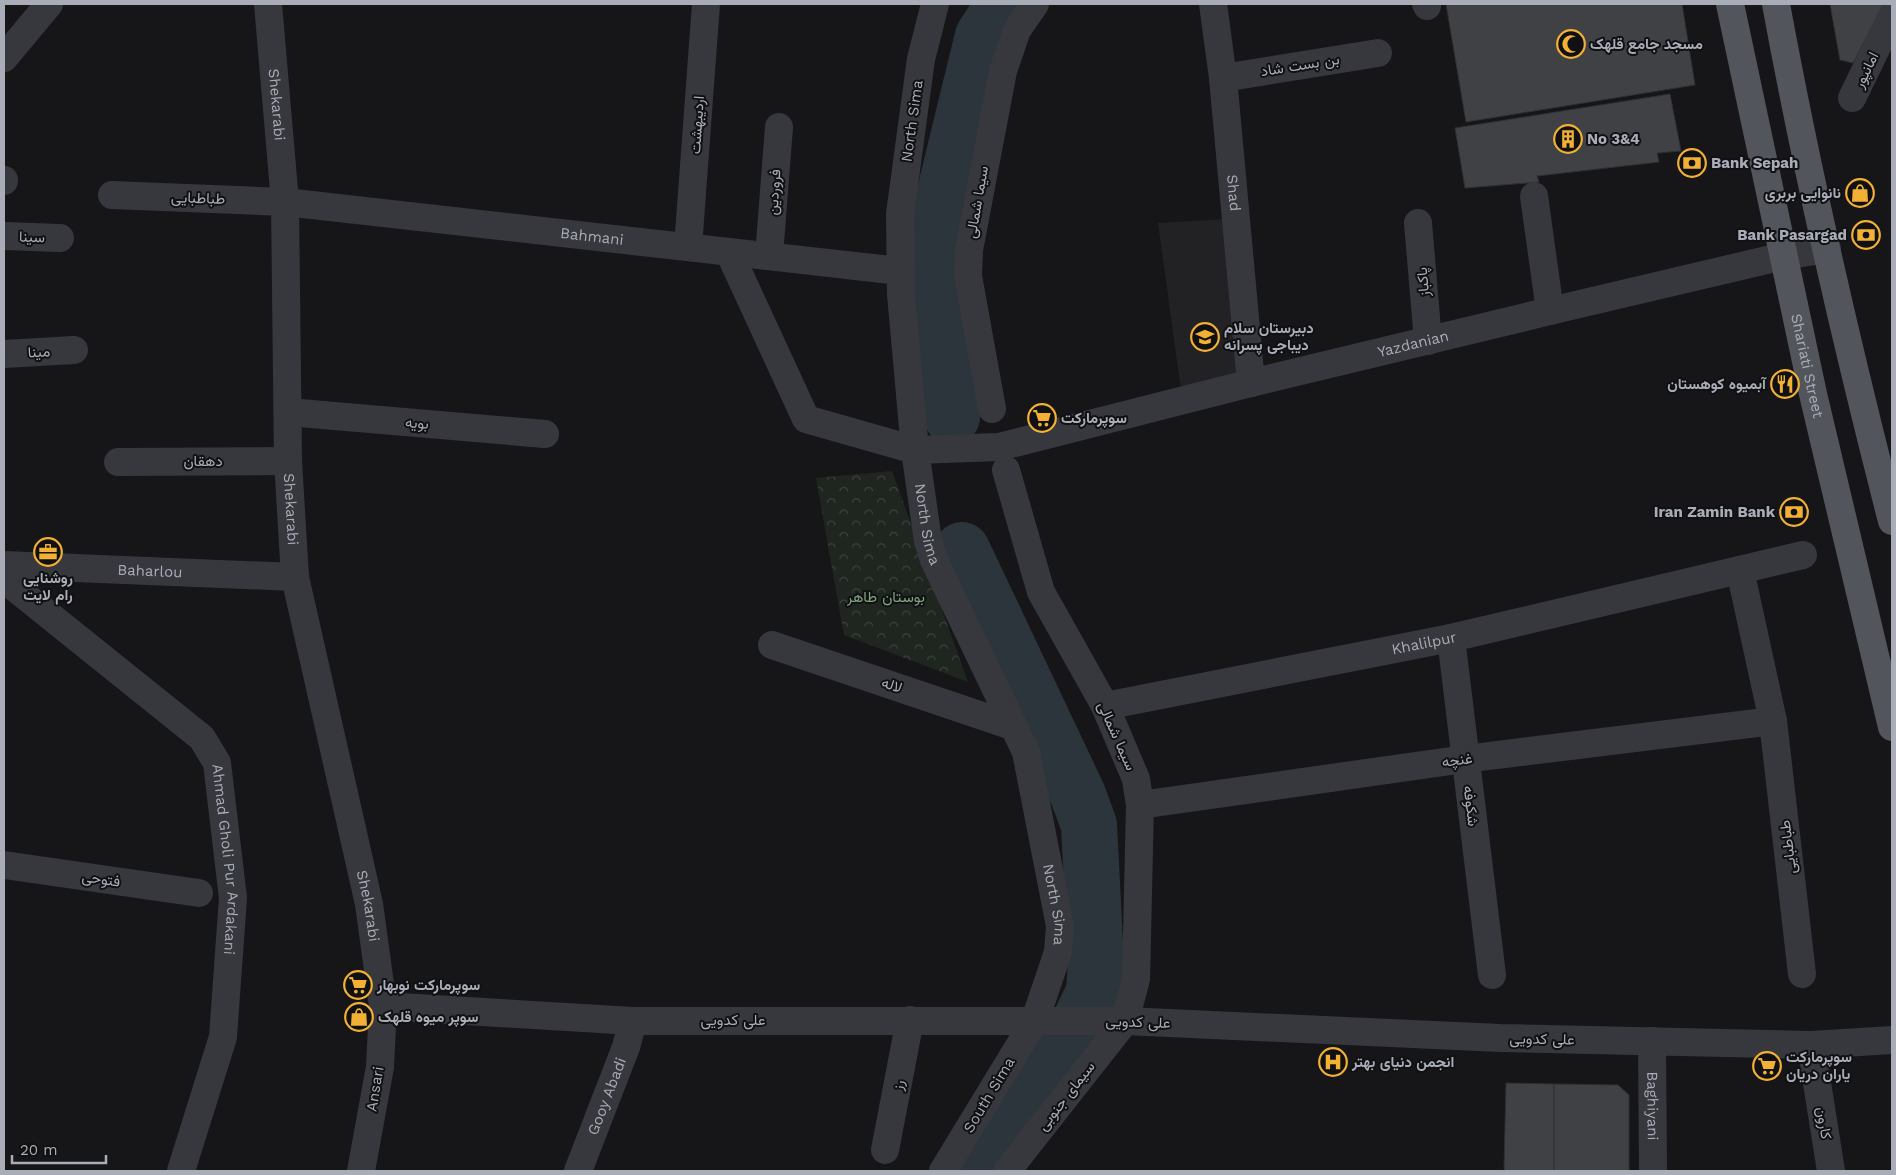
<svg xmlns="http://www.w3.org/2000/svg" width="1896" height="1175" viewBox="0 0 1896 1175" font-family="'Work Sans',Vazirmatn,sans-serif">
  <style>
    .built { fill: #222225 }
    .park { fill: url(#park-crowns) }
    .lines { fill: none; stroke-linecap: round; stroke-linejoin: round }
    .river { stroke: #2c353c; stroke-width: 56 }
    .building { fill: #404145; stroke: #303034 }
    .minor { stroke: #37383d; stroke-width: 28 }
    .major { stroke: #53555c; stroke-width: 28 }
    .labels { text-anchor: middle; stroke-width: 4; stroke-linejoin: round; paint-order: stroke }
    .poi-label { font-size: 15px; font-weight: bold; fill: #a8adb8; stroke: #111113; text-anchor: start }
    .street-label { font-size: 15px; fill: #a8adb8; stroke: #111113 }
    .park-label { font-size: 15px; fill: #7fa381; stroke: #111113 }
  </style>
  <defs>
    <pattern id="park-crowns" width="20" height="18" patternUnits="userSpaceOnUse" patternTransform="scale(1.25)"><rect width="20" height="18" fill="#1e261f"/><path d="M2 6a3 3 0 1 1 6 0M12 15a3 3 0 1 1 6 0" fill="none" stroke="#3c433d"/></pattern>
  </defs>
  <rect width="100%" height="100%" fill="#161618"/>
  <path class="built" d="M 1227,219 L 1240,377 L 1181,390 L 1158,223 Z"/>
  <path class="park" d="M 892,471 L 968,682 L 844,635 L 816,478 Z"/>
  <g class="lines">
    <g class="river">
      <path d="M 952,417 L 930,253 L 983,36 L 1004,4"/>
      <path d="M 962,550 L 1078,795 L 1089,825 L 1096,962 L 1094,992 L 1071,1040 L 977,1171"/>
    </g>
  </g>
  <g class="building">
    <path d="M 1446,4 L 1682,4 L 1695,85 L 1466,122 Z"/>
    <path d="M 1830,4 L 1884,4 L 1853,63 L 1840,60 Z"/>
    <path d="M 1670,94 L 1681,151 L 1657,153 L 1659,162 L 1537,176 L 1539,182 L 1465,188 L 1455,128 Z"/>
    <path d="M 1506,1083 L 1554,1084 L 1554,1171 L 1506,1171 L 1504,1169 Z"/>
    <path d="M 1554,1084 L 1618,1085 L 1629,1095 L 1629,1171 L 1554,1171 Z"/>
  </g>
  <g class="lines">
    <g class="minor">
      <path id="s1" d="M 268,4 L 285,202 L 288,461 L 295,577 L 369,904 L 383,1006 L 380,1067 L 361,1171"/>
      <path id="s2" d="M 935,4 L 921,59 L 900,214 L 901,294 L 915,450 L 928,541 L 934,560 L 1026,752 L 1060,926 L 1058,952 L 1035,1020 L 943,1171"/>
      <path id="s3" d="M 1213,4 L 1223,78 L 1251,383"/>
      <path d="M 1426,4 L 1427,6"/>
      <path d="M 4,58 L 49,4"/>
      <path d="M 1223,78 L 1378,53"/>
      <path d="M 1852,98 L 1892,16"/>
      <path d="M 4,180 L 4,181"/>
      <path id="s4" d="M 112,195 L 285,202 L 900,271"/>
      <path d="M 1534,196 L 1550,311"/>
      <path d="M 1418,223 L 1428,341"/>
      <path d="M 4,236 L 60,238"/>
      <path d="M 688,247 L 706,4"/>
      <path id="s5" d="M 729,252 L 806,419 L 915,450 L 999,447 L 1251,383 L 1550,311 L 1784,256 L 1827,249"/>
      <path d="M 769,256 L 779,127"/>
      <path d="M 4,354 L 74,350"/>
      <path d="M 992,409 L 968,276 L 969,250 L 1003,71 L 1017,30 L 1035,4"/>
      <path d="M 288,412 L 545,434"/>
      <path d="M 118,462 L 288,461"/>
      <path d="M 1006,470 L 1041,592 L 1105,706 L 1136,779 L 1140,805 L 1136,979 L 1125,1021 L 1007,1171"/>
      <path id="s6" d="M 4,565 L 295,577"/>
      <path d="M 1740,570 L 1773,721 L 1802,974"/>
      <path id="s7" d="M 4,579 L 202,738 L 217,763 L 233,898 L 223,1037 L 181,1171"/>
      <path d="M 1451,638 L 1492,975"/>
      <path d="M 772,645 L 1012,726"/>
      <path id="s8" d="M 1105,706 L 1451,638 L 1803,555"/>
      <path d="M 1140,805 L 1465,759 L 1773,721"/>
      <path d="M 4,865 L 199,893"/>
      <path d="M 383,1006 L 633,1021 L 1125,1021 L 1500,1038 L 1811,1045 L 1892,1040"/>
      <path id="s9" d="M 1652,1041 L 1653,1171"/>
      <path d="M 1811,1045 L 1831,1171"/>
      <path d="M 885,1150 L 910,1020"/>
      <path id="s10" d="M 578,1171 L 626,1047 L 633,1021"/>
    </g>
    <g class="major">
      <path id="s11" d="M 1730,4 L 1813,394 L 1892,727"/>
      <path d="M 1776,4 C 1808,178 1848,350 1892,521"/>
    </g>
  </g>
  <defs>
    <symbol id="mosque-ring" viewBox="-11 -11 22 22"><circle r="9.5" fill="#111113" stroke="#f2b134" stroke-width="1.5"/><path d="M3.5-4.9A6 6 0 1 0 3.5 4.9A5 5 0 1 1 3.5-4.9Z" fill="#f2b134"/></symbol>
    <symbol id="building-ring" viewBox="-11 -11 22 22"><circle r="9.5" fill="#111113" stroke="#f2b134" stroke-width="1.5"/><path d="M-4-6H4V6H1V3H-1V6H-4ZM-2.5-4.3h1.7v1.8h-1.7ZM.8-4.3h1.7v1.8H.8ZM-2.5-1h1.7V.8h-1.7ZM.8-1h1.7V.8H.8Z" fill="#f2b134"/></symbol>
    <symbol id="bank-ring" viewBox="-11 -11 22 22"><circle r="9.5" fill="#111113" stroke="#f2b134" stroke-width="1.5"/><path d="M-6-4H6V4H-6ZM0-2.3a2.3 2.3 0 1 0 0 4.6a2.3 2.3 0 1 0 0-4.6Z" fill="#f2b134"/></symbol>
    <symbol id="shop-ring" viewBox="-11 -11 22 22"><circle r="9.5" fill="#111113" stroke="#f2b134" stroke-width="1.5"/><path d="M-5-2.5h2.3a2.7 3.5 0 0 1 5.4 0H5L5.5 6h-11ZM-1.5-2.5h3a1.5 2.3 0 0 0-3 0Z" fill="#f2b134"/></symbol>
    <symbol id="school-ring" viewBox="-11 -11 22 22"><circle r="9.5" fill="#111113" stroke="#f2b134" stroke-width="1.5"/><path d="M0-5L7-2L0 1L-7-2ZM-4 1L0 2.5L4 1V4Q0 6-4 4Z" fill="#f2b134"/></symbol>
    <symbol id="restaurant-ring" viewBox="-11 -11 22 22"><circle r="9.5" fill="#111113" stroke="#f2b134" stroke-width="1.5"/><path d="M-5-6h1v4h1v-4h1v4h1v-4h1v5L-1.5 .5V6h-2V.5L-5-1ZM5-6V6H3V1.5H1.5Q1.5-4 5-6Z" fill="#f2b134"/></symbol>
    <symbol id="supermarket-ring" viewBox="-11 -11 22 22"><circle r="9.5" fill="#111113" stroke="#f2b134" stroke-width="1.5"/><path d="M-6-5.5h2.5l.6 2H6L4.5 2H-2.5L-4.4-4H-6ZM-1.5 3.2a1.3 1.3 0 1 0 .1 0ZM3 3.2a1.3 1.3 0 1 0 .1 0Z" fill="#f2b134"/></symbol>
    <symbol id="office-ring" viewBox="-11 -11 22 22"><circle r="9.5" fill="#111113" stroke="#f2b134" stroke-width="1.5"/><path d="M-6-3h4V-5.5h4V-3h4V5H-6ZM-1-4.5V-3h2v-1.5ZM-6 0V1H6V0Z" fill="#f2b134"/></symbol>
    <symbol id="hospital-ring" viewBox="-11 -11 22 22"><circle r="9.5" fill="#111113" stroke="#f2b134" stroke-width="1.5"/><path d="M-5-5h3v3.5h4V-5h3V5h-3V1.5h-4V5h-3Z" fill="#f2b134"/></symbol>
  </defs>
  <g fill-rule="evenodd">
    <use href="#mosque-ring" x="1555" y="28" width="32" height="32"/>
    <use href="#building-ring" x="1552" y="123" width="32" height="32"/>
    <use href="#bank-ring" x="1676" y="147" width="32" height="32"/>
    <use href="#shop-ring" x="1844" y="177" width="32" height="32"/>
    <use href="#bank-ring" x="1850" y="219" width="32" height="32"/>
    <use href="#school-ring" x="1189" y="321" width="32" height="32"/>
    <use href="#restaurant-ring" x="1769" y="368" width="32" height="32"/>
    <use href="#supermarket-ring" x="1026" y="402" width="32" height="32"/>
    <use href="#bank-ring" x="1778" y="496" width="32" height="32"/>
    <use href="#office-ring" x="32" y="536" width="32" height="32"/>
    <use href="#supermarket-ring" x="342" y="969" width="32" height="32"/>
    <use href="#shop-ring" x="343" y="1001" width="32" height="32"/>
    <use href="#hospital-ring" x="1317" y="1046" width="32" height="32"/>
    <use href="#supermarket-ring" x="1751" y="1050" width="32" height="32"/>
  </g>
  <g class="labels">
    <g class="poi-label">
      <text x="1590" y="49">مسجد جامع قلهک</text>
      <text x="1587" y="144">No 3&amp;4</text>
      <text x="1711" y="168">Bank Sepah</text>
      <text x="1841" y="198" text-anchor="end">نانوایی بربری</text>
      <text x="1847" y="240" text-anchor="end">Bank Pasargad</text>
      <text x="1224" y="333">دبیرستان سلام<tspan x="1224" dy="17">دیباجی پسرانه</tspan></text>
      <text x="1766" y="389" text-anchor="end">آبمیوه کوهستان</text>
      <text x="1061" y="423">سوپرمارکت</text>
      <text x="1775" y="517" text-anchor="end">Iran Zamin Bank</text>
      <text x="48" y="583" text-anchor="middle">روشنایی<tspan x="48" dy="17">رام لایت</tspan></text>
      <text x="377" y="990">سوپرمارکت نوبهار</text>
      <text x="378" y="1022">سوپر میوه قلهک</text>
      <text x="1786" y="1062">سوپرمارکت<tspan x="1786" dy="17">یاران دریان</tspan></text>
      <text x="1352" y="1067">انجمن دنیای بهتر</text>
    </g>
    <g class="street-label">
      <text transform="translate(1300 65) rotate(-9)" y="5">بن بست شاد</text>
      <text transform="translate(1866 70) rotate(-64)" y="5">امانپور</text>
      <text dy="5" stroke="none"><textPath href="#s1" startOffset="101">Shekarabi</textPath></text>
      <text transform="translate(912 121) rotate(-82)" y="5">North Sima</text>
      <text transform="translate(697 125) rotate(-86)" y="5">اردیبهشت</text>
      <text transform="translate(774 192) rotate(-86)" y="5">فروردین</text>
      <text dy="5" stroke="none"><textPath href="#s3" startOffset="190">Shad</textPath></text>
      <text transform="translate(198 198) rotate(2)" y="5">طباطبایی</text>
      <text transform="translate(977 202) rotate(-80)" y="5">سیما شمالی</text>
      <text dy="5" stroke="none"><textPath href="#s4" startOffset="482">Bahmani</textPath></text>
      <text transform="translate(32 237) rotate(2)" y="5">سینا</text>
      <text transform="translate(1423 282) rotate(-95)" y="5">پاکباز</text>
      <text dy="5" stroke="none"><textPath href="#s5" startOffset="808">Yazdanian</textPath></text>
      <text transform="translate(39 352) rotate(-3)" y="5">مینا</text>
      <text dy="5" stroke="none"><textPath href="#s11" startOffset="370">Shariati Street</textPath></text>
      <text transform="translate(417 423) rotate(5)" y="5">بویه</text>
      <text x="203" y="466">دهقان</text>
      <text dy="5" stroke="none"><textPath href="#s1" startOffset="506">Shekarabi</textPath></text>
      <text dy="5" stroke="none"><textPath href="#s2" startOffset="525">North Sima</textPath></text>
      <text dy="5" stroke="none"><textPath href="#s6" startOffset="146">Baharlou</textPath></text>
      <text dy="5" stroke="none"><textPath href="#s8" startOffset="325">Khalilpur</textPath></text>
      <text transform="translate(892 685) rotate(19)" y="5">لاله</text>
      <text transform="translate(1117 736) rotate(66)" y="5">سیما شمالی</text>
      <text transform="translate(1457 760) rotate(-8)" y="5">غنچه</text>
      <text transform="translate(1471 806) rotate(83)" y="5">شکوفه</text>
      <text transform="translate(1788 847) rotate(-97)" y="5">طباطبایی</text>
      <text dy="5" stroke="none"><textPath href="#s7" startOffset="380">Ahmad Gholi Pur Ardakani</textPath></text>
      <text transform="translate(101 879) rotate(8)" y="5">فتوحی</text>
      <text dy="5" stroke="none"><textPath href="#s2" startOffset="930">North Sima</textPath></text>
      <text dy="5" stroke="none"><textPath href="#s1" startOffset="911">Shekarabi</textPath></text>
      <text x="733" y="1025">علی کدویی</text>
      <text transform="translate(1138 1022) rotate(2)" y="5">علی کدویی</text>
      <text transform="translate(1542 1039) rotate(1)" y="5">علی کدویی</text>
      <text transform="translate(898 1085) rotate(-79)" y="5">رز</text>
      <text transform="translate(375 1089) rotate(-81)" y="5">Ansari</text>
      <text transform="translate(989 1095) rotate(-59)" y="5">South Sima</text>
      <text dy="5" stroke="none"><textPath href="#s10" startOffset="80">Gooy Abadi</textPath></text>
      <text transform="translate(1066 1096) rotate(-52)" y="5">سیمای جنوبی</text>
      <text dy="5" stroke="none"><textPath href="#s9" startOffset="65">Baghiyani</textPath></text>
      <text transform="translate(1824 1123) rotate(81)" y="5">کارون</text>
    </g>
    <g class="park-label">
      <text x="886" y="602">بوستان طاهر</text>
    </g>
  </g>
  <rect width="1896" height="1175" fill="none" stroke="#a8adb8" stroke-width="10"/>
  <path d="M12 1155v8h94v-8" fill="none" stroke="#a8adb8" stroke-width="2.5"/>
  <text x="20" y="1155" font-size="15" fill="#a8adb8" stroke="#111113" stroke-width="4" paint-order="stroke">20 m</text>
</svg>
